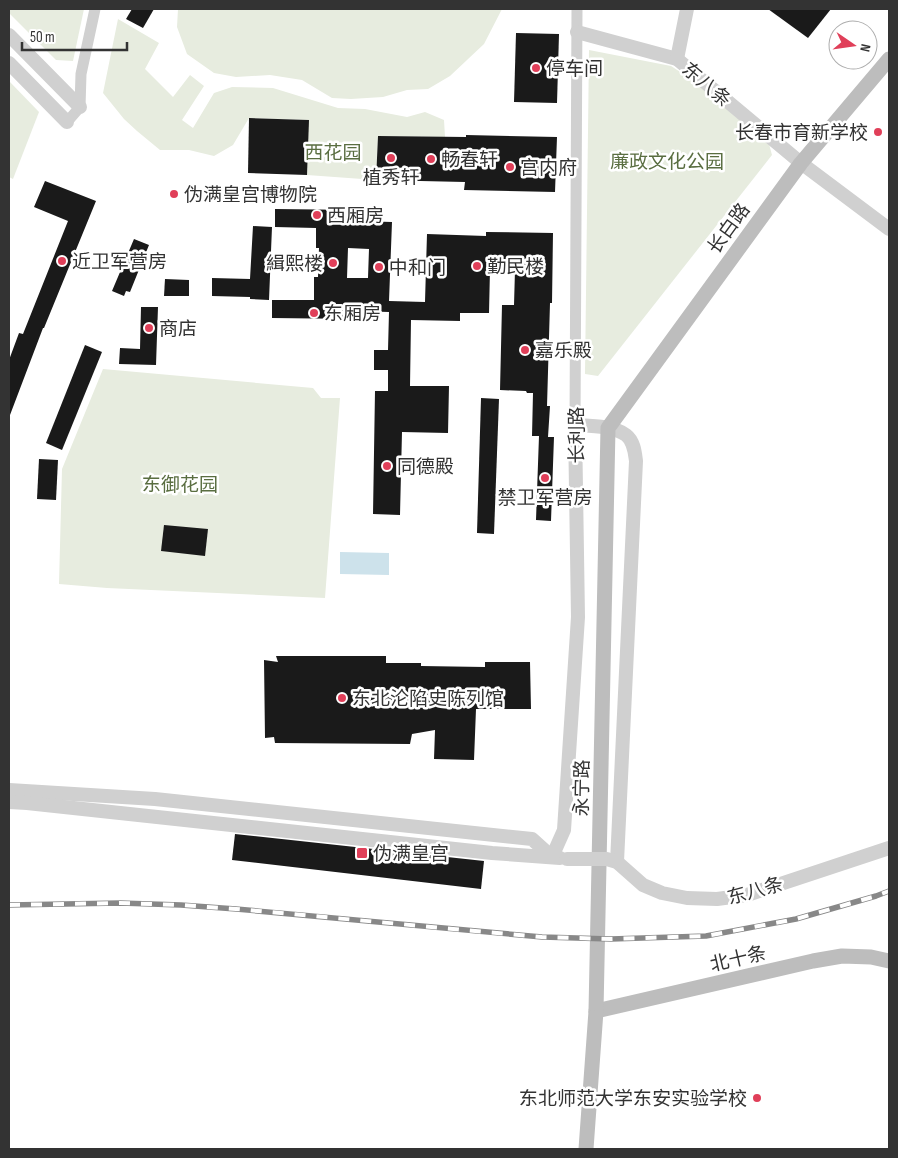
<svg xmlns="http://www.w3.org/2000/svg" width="898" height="1158" viewBox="0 0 898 1158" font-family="'Sofia Sans Condensed','Noto Sans SC',sans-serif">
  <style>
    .green { fill: #e7ecdf }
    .water { fill: #cde2eb }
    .building { fill: #1a1a1a; fill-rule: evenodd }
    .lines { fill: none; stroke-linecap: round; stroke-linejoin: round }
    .minor { stroke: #d0d0d0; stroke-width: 11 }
    .tertiary { stroke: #d0d0d0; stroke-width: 14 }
    .secondary { stroke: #bdbdbd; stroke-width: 15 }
    .rail-casing { stroke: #888; stroke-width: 5.5 }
    .rail { stroke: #fff; stroke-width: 4; stroke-dasharray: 11; stroke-linecap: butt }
    .tertiary-bridge { stroke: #d0d0d0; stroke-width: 14 }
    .poi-dot { fill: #e03f59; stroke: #fff; stroke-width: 2 }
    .labels { text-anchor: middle; stroke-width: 5; stroke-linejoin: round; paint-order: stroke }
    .poi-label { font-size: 19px; fill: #333; stroke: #fff; text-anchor: start }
    .street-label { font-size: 19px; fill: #333; stroke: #fff }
    .park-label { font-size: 19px; fill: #5a6e41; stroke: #fff }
  </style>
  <rect width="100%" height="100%" fill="#fff"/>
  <g class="green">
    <path d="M 9,9 L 84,9 L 73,61 L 56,60 L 9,13 Z"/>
    <path d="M 178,9 L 502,9 L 484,44 L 450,76 L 428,89 L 407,90 L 383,97 L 351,99 L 332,98 L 302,80 L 270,75 L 236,77 L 214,73 L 187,54 L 177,27 Z"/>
    <path d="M 118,19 L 159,43 L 145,69 L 173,97 L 190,75 L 204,86 L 182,120 L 193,128 L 214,93 L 232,87 L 273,88 L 338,108 L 365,109 L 407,117 L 425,112 L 444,120 L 445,137 L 378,136 L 376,180 L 307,175 L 308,120 L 249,118 L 233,145 L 214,156 L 189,150 L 160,150 L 137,131 L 124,119 L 103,93 Z"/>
    <path d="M 589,50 L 671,66 L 688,77 L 769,144 L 772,155 L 598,376 L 585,374 Z"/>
    <path d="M 9,81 L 39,112 L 13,179 L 9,177 Z"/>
    <path d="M 103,369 L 313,388 L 321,398 L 340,398 L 325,598 L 107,588 L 59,584 L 62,469 Z"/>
  </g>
  <path class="water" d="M 340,552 L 389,553 L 389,575 L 340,574 Z"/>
  <g class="building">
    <path d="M 132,9 L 154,9 L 143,28 L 126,19 Z"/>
    <path d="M 768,9 L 831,9 L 808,38 Z"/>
    <path d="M 516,33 L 559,34 L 557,103 L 514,102 Z"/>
    <path d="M 249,118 L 309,120 L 307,175 L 248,173 Z"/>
    <path d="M 466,135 L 557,137 L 555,192 L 464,190 L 465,182 L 376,180 L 378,136 L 466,137 Z"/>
    <path d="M 45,181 L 96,201 L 44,328 L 43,328 L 10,415 L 9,360 L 19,333 L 23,334 L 68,221 L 34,207 Z"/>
    <path d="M 275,209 L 359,210 L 359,221 L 392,222 L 389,301 L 425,302 L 427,234 L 486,236 L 486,232 L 553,233 L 552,303 L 550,303 L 547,406 L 550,406 L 548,437 L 554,437 L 551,521 L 536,520 L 539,436 L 532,436 L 533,393 L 527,393 L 526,391 L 500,390 L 502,305 L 514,305 L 515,270 L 490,269 L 489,313 L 460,313 L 460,321 L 411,320 L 410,386 L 449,386 L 448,433 L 402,432 L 400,515 L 373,514 L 375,391 L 388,391 L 388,370 L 374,370 L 374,350 L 388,350 L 389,312 L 356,311 L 356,319 L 272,318 L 272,300 L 314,300 L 314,277 L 318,277 L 319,248 L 316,248 L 316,228 L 275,227 ZM 348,248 L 369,249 L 368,278 L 347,278 Z"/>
    <path d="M 253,226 L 272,227 L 269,300 L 250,299 L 250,297 L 212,296 L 212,278 L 250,279 Z"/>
    <path d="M 134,239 L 149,245 L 130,292 L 126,291 L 124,296 L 112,291 Z"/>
    <path d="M 165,279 L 189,280 L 189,296 L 164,296 Z"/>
    <path d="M 141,307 L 158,307 L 156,365 L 119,364 L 120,348 L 140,349 Z"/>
    <path d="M 85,345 L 102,352 L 62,450 L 46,443 Z"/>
    <path d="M 481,398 L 499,399 L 494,534 L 477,533 Z"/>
    <path d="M 39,459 L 58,460 L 56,500 L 37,499 Z"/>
    <path d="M 164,525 L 208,529 L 205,556 L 161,551 Z"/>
    <path d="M 276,656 L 386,656 L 386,663 L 421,663 L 421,666 L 485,667 L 485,662 L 530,662 L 531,709 L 476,709 L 474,760 L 434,759 L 435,730 L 412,734 L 410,744 L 275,743 L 274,737 L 265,738 L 264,660 L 278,662 Z"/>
    <path d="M 235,834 L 484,861 L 481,889 L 232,860 Z"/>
  </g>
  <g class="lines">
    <g class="minor">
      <path d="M 67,122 L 80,107 L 81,74 L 95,9"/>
      <path d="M 575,425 L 577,9"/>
    </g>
    <g class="tertiary">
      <path d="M 577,32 L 677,59 L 801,163 L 889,229"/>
      <path d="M 9,35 L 80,107"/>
      <path d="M 677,59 L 687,9"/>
      <path d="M 9,63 L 67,122"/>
      <path d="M 9,790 L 155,799 L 532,839 L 552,857"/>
      <path d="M 9,802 L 27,803 L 492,853 L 560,858"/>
      <path d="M 552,857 L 564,830 L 578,617 L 575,425 C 591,426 614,426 626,435 C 634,441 635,453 636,461 L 617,862"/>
      <path d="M 610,860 L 617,862 L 643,885 L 662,893 L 687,898 L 717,899 L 747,895 L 889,848"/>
    </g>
    <g class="secondary">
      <path d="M 596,1011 L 813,961 L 842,956 L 871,957 L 889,961"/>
      <path d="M 586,1149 L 596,1011 L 608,428 L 801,163 L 889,59"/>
    </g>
    <defs>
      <path id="rail" d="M 9,905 L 120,903 L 181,905 L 236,909 L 542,937 L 611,939 L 706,936 L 796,919 L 876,896 L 889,891"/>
    </defs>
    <use href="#rail" class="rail-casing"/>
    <use href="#rail" class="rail"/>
    <path class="tertiary-bridge" d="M 567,859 L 607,859"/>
  </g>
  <g class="poi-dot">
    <circle cx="536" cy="68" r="5"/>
    <circle cx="878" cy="132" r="5"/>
    <circle cx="391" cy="158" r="5"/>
    <circle cx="431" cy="159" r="5"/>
    <circle cx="510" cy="167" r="5"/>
    <circle cx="174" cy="194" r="5"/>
    <circle cx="317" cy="215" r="5"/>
    <circle cx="62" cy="261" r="5"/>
    <circle cx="333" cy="263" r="5"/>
    <circle cx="477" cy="266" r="5"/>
    <circle cx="379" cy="267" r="5"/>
    <circle cx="314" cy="313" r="5"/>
    <circle cx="149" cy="328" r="5"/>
    <circle cx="525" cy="350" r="5"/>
    <circle cx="387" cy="466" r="5"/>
    <circle cx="545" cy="478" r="5"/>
    <circle cx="342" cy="698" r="5"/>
    <rect x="356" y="847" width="12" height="12" rx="2.5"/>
    <circle cx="757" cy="1098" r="5"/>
  </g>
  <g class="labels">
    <g class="poi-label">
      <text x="546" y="75">停车间</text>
      <text x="868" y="139" text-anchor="end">长春市育新学校</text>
      <text x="441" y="166">畅春轩</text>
      <text x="520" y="174">宫内府</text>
      <text x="391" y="184" text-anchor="middle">植秀轩</text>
      <text x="184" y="201">伪满皇宫博物院</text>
      <text x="327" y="222">西厢房</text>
      <text x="72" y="268">近卫军营房</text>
      <text x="323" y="270" text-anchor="end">緝熙楼</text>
      <text x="487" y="273">勤民楼</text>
      <text x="389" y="274">中和门</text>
      <text x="324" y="320">东厢房</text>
      <text x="159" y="335">商店</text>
      <text x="535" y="357">嘉乐殿</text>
      <text x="397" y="473">同德殿</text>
      <text x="545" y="504" text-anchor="middle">禁卫军营房</text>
      <text x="352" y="705">东北沦陷史陈列馆</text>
      <text x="373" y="860">伪满皇宫</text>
      <text x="747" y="1105" text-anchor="end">东北师范大学东安实验学校</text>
    </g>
    <g class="street-label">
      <text transform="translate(707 84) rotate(40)" y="7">东八条</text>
      <text transform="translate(728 228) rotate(-54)" y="7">长白路</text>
      <text transform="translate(576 435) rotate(-90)" y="7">长利路</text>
      <text transform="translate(581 788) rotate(-89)" y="7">永宁路</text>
      <text transform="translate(755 890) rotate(-15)" y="7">东八条</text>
      <text transform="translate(738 958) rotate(-13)" y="7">北十条</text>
    </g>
    <g class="park-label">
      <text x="333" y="159">西花园</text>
      <text x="667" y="168">廉政文化公园</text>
      <text x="180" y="491">东御花园</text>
    </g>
  </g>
  <rect width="898" height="1158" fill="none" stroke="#333333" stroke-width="20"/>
  <g transform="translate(853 45) rotate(103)"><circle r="24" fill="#ffffff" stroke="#adadad"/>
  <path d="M0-4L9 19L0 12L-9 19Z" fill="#e03f59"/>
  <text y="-8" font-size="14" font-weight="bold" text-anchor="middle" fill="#333333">N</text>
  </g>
  <path d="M22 42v8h105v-8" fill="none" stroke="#333333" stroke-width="2.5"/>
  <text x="30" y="42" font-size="15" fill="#333333" stroke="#ffffff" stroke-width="4" paint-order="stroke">50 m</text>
</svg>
